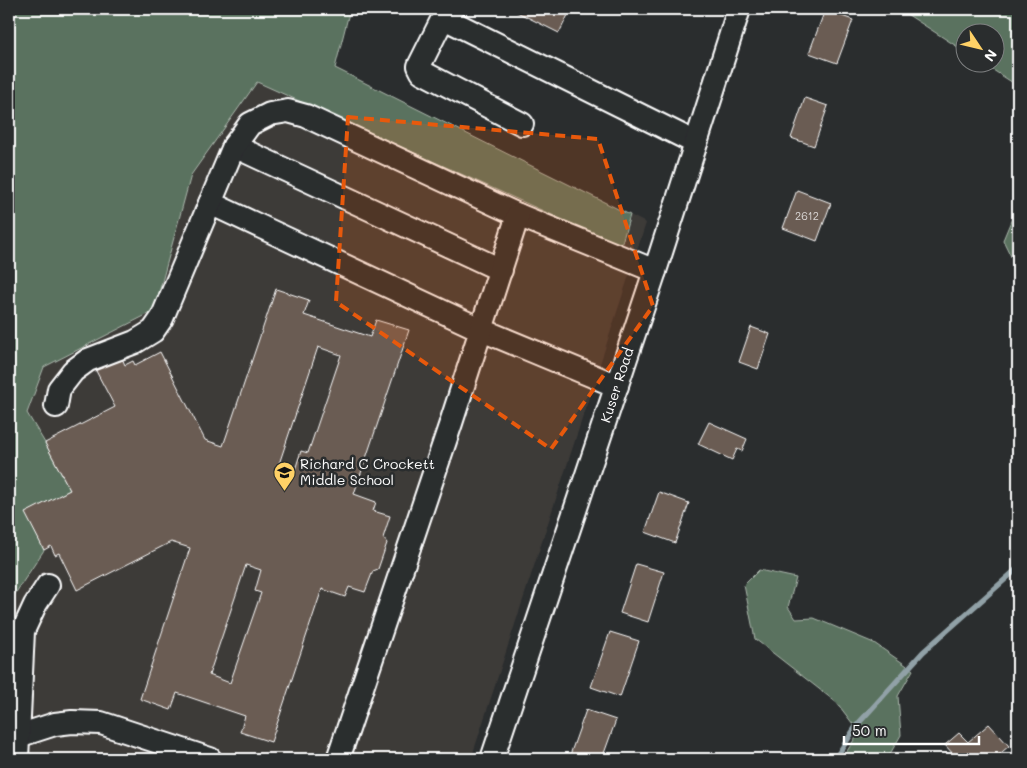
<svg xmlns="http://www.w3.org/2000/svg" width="1027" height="768" viewBox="0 0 1027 768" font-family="Mali,sans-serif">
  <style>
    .built { fill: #3e3b39 }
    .green { fill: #5a725e; stroke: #acb8ae }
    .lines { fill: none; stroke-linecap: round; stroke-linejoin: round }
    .stream { stroke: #91a1a7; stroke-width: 5.5 }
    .building { fill: #6b5c52; stroke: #fff; fill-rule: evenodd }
    .minor-casing { stroke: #fff; stroke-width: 26 }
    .minor { stroke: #2a2d2e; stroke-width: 22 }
    .marked { fill: #e8590c; fill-opacity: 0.2; stroke: #e8590c; stroke-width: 4; stroke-dasharray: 10 6; stroke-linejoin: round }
    .labels { text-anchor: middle; stroke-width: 5; stroke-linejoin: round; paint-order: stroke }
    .number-label { font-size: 11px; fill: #dad6d4 }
    .street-label { font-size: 14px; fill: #fff; stroke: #2a2d2e }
    .poi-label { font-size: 14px; fill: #fff; stroke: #2a2d2e; text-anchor: start }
  </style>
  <rect width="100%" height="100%" fill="#2a2d2e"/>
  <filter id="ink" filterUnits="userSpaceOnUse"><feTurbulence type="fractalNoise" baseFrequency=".02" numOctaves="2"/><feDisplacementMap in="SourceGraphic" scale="10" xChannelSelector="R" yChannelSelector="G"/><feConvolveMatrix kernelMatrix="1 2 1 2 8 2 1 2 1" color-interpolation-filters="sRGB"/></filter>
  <g filter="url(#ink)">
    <path class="built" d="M 242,21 L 646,223 L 471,759 L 9,759 L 9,23 Z"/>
    <g class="green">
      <path d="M 9,9 L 350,9 L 335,68 L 630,215 L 621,246 L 257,82 L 191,175 L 154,311 L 44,367 L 27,413 L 45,443 L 70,490 L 26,513 L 44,550 L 9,603 Z"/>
      <path d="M 899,9 L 1018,9 L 1018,86 L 982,63 L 994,62 L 994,32 L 964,32 L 964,51 Z"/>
      <path d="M 1018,204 L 1018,271 L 1003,240 Z"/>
      <path d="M 759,570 L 796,578 L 788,607 L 796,619 L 814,618 L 874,643 L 913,670 L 898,696 L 901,735 L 887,759 L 842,759 L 859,732 L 837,703 L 755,639 L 744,585 Z"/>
    </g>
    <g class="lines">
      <path class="stream" d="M 835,759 L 857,725 L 923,652 L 1018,568"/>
    </g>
    <g class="building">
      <path d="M 511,9 L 571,9 L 559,33 Z"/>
      <path d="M 825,10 L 853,20 L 837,63 L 809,53 Z"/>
      <path d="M 805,98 L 828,106 L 814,146 L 791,138 Z"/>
      <path d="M 797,190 L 831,203 L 817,241 L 783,228 Z"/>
      <path d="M 276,289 L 309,300 L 304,315 L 370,337 L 376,320 L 409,330 L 354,494 L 376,502 L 373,511 L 390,516 L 383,538 L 387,543 L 378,569 L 373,571 L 365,592 L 349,587 L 345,597 L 322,589 L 271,742 L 240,732 L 245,716 L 177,693 L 171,710 L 140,699 L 190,548 L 171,542 L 77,590 L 59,553 L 55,555 L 51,546 L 44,550 L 25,513 L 70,490 L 45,443 L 115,407 L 95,369 L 121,356 L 125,365 L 133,361 L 135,365 L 160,352 L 205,440 L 223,446 ZM 318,347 L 341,355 L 308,453 L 301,451 L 294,473 L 278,467 ZM 246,565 L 261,570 L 255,591 L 261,593 L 230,683 L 209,675 Z"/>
      <path d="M 751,327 L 770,334 L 758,369 L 739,362 Z"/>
      <path d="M 709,422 L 747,439 L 742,451 L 737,449 L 732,460 L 698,444 Z"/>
      <path d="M 659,492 L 689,503 L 675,543 L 645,532 Z"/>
      <path d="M 636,564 L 664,572 L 648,622 L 620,613 Z"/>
      <path d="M 610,632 L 639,641 L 620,697 L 591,687 Z"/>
      <path d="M 586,710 L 616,720 L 602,759 L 582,759 L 570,755 Z"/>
      <path d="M 989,724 L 1009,746 L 995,758 L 996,759 L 954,759 L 952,757 L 954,755 L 945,745 L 959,733 L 968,742 Z"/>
    </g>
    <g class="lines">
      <defs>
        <g id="minor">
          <path d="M 522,124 L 422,72 L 419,66 L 441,22 L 450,21 L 696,143"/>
          <path d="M 234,146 L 501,270"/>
          <path d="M 210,203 L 482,330 L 617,386"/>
          <path d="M 56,406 L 59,389 L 73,371 L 88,360 L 135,342 L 153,331 L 162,318 L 234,146 L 250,124 L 270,114 L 288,111 L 306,116 L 518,215 L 655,271"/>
          <path d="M 18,736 L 55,724 L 72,722 L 101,723 L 210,759"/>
          <path d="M 17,759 L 23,631 L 35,605 L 48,585"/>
          <path d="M 338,759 L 451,423 L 518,215"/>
          <path d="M 492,759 L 655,271 L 739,9"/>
        </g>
      </defs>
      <use href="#minor" class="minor-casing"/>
      <use href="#minor" class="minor"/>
    </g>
  </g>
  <path class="marked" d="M 348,117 L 598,139 L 653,306 L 551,449 L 336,302 Z"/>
  <defs>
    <symbol id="school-pin" viewBox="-11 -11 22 30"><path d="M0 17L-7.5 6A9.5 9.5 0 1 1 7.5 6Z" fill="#ffd166" stroke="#2a2d2e"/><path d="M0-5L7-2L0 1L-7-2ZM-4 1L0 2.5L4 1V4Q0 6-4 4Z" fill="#111"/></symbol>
  </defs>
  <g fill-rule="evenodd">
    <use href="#school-pin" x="272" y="460" width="25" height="34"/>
  </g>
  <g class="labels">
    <g class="number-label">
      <text x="807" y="220">2612</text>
    </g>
    <g class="street-label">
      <text transform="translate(617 385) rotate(-72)" y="5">Kuser Road</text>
    </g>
    <g class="poi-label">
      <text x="300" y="469">Richard C Crockett<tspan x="300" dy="16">Middle School</tspan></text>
    </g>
  </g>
  <rect width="1027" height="768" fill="none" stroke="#2a2d2e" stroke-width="30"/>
  <rect x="15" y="15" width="997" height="738" fill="none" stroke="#fff" stroke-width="2" filter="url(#ink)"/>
  <g transform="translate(980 48) rotate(125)"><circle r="24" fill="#2a2d2e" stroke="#7f8182"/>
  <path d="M0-4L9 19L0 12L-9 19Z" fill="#ffd166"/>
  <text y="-8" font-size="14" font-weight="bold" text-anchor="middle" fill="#ffffff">N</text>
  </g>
  <path d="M844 736v8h135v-8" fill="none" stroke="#ffffff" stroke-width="2.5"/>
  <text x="852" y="736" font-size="15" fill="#ffffff" stroke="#2a2d2e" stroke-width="4" paint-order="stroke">50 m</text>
</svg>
